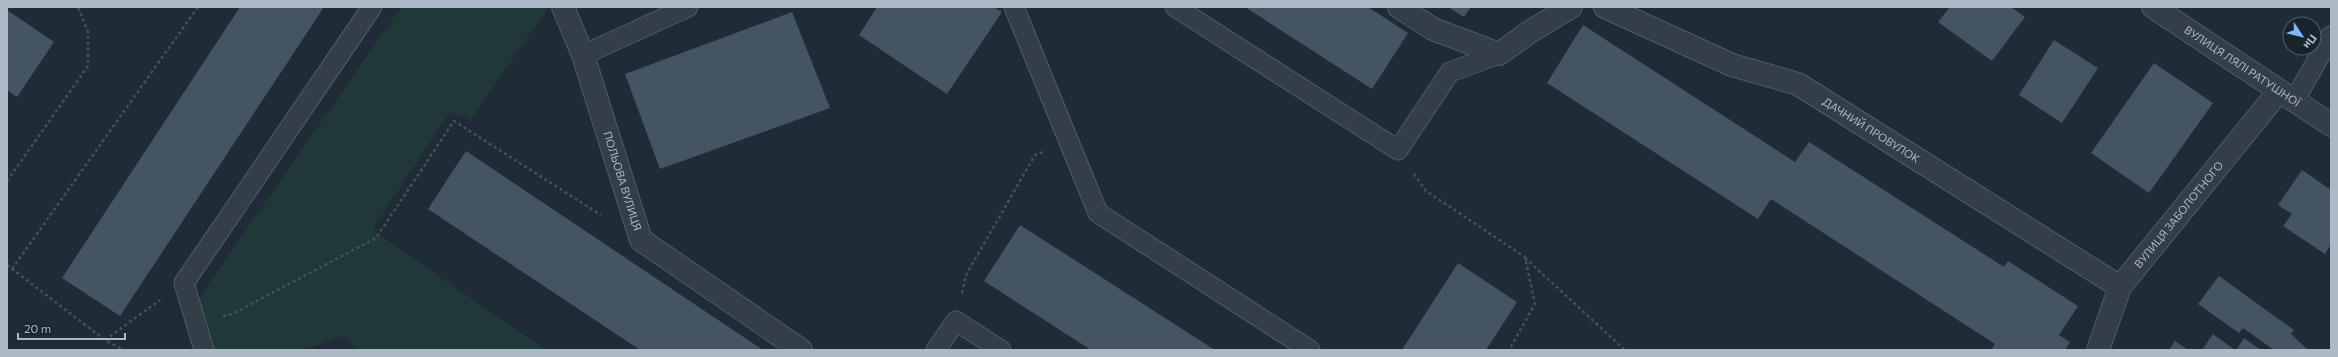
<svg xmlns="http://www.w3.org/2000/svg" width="2338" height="357" viewBox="0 0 2338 357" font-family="Commissioner,sans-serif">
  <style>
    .green { fill: #213838 }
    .building { fill: #455462 }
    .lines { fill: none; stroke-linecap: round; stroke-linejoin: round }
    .service-casing { stroke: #505c66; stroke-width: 21 }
    .minor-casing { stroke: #505c66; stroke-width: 24 }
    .path { stroke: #3f5555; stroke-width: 2.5; stroke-dasharray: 3 3; stroke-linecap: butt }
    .service { stroke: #333e48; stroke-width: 19 }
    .minor { stroke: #333e48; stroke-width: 22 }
    .labels { text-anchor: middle; stroke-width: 3; stroke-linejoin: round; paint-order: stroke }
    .street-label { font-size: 11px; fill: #adb9c5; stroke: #18232c }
  </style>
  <rect width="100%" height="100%" fill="#1f2c37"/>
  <path class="green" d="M 401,7 L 548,7 L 471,120 L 450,112 L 372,230 L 546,350 L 358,350 L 343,336 L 303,350 L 212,350 L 198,299 Z"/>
  <g class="building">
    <path d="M 240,7 L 324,7 L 120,316 L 62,278 Z"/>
    <path d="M 877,7 L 994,7 L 1002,12 L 947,94 L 859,35 Z"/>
    <path d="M 1245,7 L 1368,7 L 1408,33 L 1372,89 Z"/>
    <path d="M 1448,7 L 1471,7 L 1464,17 Z"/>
    <path d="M 1950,7 L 2011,7 L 2025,17 L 1992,61 L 1938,22 Z"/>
    <path d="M 7,10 L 54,42 L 17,97 L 7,90 Z"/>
    <path d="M 792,12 L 830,108 L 660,169 L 625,74 Z"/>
    <path d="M 1583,25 L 1795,162 L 1809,142 L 2004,267 L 2008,261 L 2078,306 L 2059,335 L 2070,342 L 2065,350 L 1991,350 L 1995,344 L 1771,199 L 1758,219 L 1547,83 Z"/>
    <path d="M 2054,40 L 2098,68 L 2062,123 L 2019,95 Z"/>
    <path d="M 2154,63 L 2213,103 L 2149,193 L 2091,153 Z"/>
    <path d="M 466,151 L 763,350 L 640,350 L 428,209 Z"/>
    <path d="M 2302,170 L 2331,190 L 2331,244 L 2325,254 L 2283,226 L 2292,214 L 2278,205 Z"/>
    <path d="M 1020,225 L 1215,350 L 1091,350 L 984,281 Z"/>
    <path d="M 1458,263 L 1517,302 L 1486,350 L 1402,350 Z"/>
    <path d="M 2219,276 L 2294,330 L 2291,334 L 2308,350 L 2274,350 L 2243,328 L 2239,333 L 2198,304 Z"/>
    <path d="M 2213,334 L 2235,350 L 2202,350 Z"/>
    <path d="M 2244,338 L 2261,350 L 2236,350 Z"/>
    <path d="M 2175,341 L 2188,350 L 2169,350 Z"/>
  </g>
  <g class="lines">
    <defs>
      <g id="service">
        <path d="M 1014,7 L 1098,213 L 1310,350"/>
        <path d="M 1175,7 L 1398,150 L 1450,72 L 1499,54"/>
        <path d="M 583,55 L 688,7"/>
        <path d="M 2294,101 L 2331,36"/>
        <path d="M 204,350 L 184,283 L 372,7"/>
        <path d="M 936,350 L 956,321 L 1001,350"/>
      </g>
      <g id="minor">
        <path id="s1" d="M 563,7 L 583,55 L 641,240 L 801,350"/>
        <path d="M 1399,7 L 1433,29 L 1499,54 L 1531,31 L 1571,7"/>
        <path id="s2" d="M 1605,7 L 1732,65 L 1798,84 L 2120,287"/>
        <path id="s3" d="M 2153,7 L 2331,125"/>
        <path id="s4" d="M 2098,350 L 2120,287 L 2279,91"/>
      </g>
    </defs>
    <use href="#service" class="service-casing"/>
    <use href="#minor" class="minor-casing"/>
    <g class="path">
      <path d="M 1414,174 L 1426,191 L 1525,257 L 1535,304 L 1509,350"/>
      <path d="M 7,181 L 88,66 L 88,32 L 78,7"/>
      <path d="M 1525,258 L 1625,350"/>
      <path d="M 7,265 L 105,340 L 124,350"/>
      <path d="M 12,269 L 198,7"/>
      <path d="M 962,293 L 966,275 L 1035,155 L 1043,152"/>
      <path d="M 223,316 L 232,314 L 376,238 L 454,121 L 601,215"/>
      <path d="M 105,340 L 160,300"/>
    </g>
    <use href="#service" class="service"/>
    <use href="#minor" class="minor"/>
  </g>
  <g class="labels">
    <g class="street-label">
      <text dy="4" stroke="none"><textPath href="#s3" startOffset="107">ВУЛИЦЯ ЛЯЛІ РАТУШНОЇ</textPath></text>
      <text dy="4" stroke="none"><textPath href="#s2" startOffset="295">ДАЧНИЙ ПРОВУЛОК</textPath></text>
      <text dy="4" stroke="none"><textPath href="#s1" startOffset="184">ПОЛЬОВА ВУЛИЦЯ</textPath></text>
      <text dy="4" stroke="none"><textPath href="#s4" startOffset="160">ВУЛИЦЯ ЗАБОЛОТНОГО</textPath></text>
    </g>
  </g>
  <rect width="2338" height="357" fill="none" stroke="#adb9c5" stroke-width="16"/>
  <g transform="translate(2302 36) rotate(125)"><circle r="19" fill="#18232c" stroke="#545f69"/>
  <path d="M0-3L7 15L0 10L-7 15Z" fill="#7cbafa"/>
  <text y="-6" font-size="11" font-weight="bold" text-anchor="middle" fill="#adb9c5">Пн</text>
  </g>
  <path d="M18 333v6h107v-6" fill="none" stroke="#adb9c5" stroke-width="2"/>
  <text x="24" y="333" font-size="12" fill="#adb9c5" stroke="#18232c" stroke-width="3" paint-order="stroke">20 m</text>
</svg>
